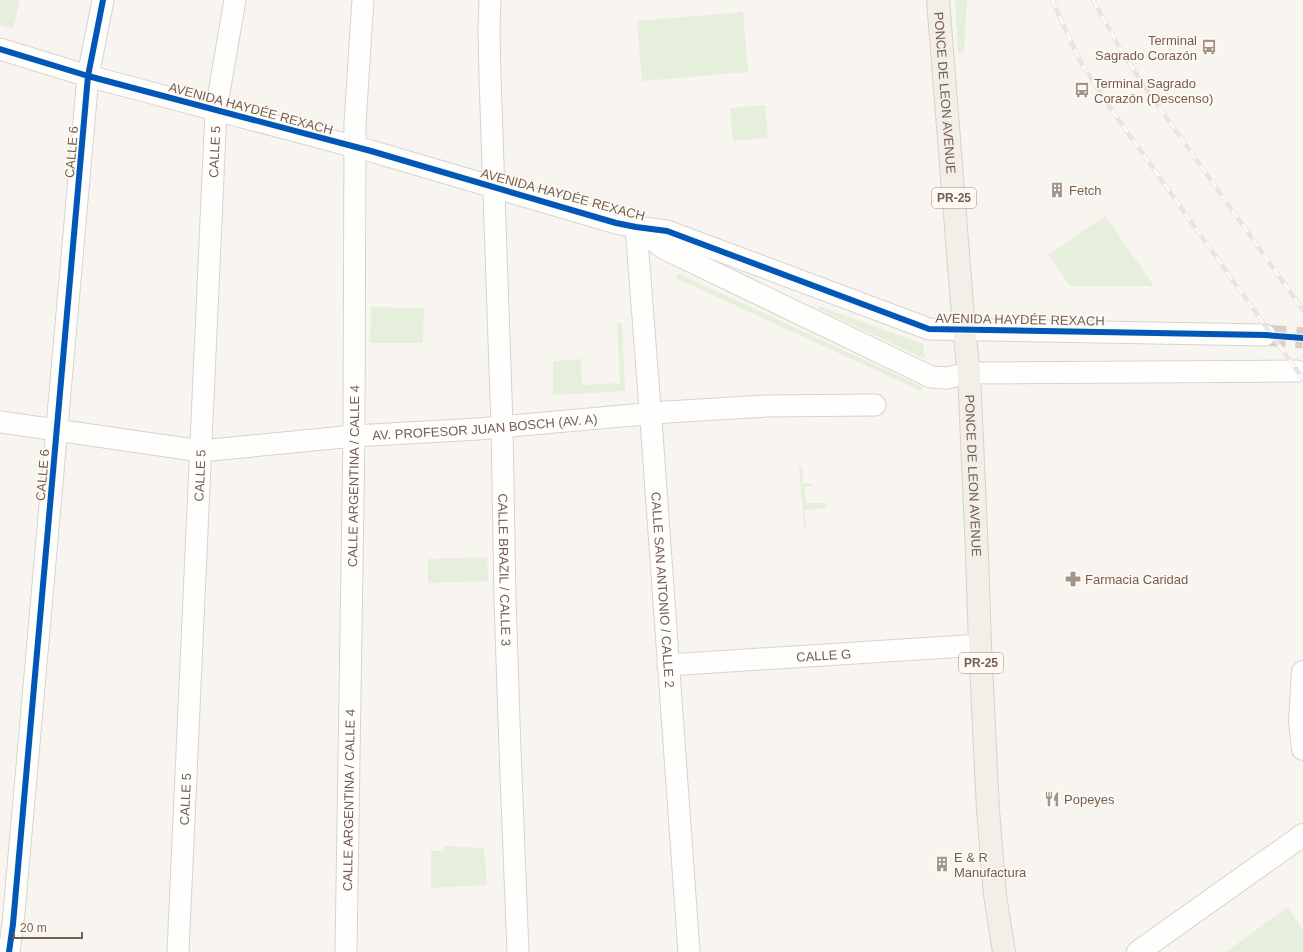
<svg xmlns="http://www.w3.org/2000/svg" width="1303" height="952" viewBox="0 0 1303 952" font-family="Arial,sans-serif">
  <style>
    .green { fill: #e6eedc }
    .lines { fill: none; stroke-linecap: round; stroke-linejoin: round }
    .street-tunnel { stroke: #d7cfc8; stroke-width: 21; stroke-dasharray: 21 10; stroke-linecap: butt }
    .street-casing { stroke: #d8d2ce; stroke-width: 23 }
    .secondary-casing { stroke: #d8d2cd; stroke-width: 24 }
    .primary-casing { stroke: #d9d1cd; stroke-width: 24 }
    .street { stroke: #fefefd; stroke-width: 21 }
    .secondary { stroke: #fefefd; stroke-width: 22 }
    .primary { stroke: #f2eee8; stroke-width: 22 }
    .rail-casing { stroke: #e6e4e6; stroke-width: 4.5 }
    .rail { stroke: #fefaf3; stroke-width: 3; stroke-dasharray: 9; stroke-linecap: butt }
    .cycleway-casing { stroke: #fefaf3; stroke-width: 8 }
    .cycleway { stroke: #0057b8; stroke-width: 6 }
    .labels { text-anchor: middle; stroke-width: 3; stroke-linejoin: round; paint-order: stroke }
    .shield { fill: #fefaf3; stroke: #9e8d82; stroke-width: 1 }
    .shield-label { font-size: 12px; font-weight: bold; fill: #755e51 }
    .poi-label { font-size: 13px; fill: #755e51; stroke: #fefaf3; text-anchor: start }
    .street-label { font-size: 13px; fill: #755e51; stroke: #fefaf3 }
  </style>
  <rect width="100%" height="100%" fill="#f8f5f0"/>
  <g class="green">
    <path d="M 0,0 L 20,0 L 13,29 L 0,25 Z"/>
    <path d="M 955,0 L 967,0 L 964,53 L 958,53 Z"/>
    <path d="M 743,12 L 748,72 L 642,81 L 637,21 Z"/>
    <path d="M 765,105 L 768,138 L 733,141 L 730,108 Z"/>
    <path d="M 1105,216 L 1154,286 L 1070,286 L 1048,255 Z"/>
    <path d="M 679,274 L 923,387 L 921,391 L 676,278 Z"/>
    <path d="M 819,306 L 923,344 L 925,359 L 818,309 Z"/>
    <path d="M 371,307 L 424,308 L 423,343 L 370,343 Z"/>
    <path d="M 617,323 L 622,323 L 625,391 L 553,395 L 553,361 L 581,359 L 582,385 L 620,383 Z"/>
    <path d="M 799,466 L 802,467 L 803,483 L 812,484 L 812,486 L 804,487 L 806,503 L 826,503 L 827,508 L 804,510 L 806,527 L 804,527 Z"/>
    <path d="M 487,557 L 488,581 L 428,583 L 428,559 Z"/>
    <path d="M 448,846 L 484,848 L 487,885 L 431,888 L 431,851 L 444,851 L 444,847 Z"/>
    <path d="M 1287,907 L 1303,930 L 1303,952 L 1226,952 Z"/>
  </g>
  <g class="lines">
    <path class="street-tunnel" d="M 1265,335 L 1303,338"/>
    <defs>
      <g id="street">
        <path id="s1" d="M 490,0 L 489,29 L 490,77 L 502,426 L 505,599 L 510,749 L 518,952"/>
        <path d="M 0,49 L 88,76 L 371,151 L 616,223 L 636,227 L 667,231 L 929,329 L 1265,335"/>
        <path id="s2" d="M 636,227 L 652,434 L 689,952"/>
        <path d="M 636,227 L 663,248 L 931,377 L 947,378 L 969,373 L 1297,371"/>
        <path id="s3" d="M 0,422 L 201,451 L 354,436 L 478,429 L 667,412 L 766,406 L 875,405"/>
        <path id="s4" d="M 668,665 L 980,645"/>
        <path d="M 9,952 L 13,924 L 88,76 L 103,0"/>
        <path id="s5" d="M 178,952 L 216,110 L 235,0"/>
        <path id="s6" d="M 346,952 L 354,436 L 355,124 L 363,0"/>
      </g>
      <g id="secondary">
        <path d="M 1303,672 L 1300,721 L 1303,749"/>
        <path d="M 1138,952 L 1303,835"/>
      </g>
      <g id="primary">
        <path id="s7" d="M 938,0 L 964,329 L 969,373 L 977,554 L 980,645 L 988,810 L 995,895 L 1004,952"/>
      </g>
    </defs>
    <use href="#street" class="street-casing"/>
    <use href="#secondary" class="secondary-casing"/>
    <use href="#primary" class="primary-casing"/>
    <use href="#street" class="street"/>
    <use href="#secondary" class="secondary"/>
    <use href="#primary" class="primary"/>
    <defs>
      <g id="rail">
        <path d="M 1052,0 L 1080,61 L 1111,109 L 1303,379"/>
        <path d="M 1093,0 L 1121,50 L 1144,86 L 1303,310"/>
      </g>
    </defs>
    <use href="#rail" class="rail-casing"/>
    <use href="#rail" class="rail"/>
    <defs>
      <g id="cycleway">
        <path d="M 0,49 L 88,76 L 371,151 L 616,223 L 636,227 L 667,231 L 929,329 L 1265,335 L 1303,338"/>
        <path d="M 9,952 L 13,924 L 88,76 L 103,0"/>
      </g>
    </defs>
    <use href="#cycleway" class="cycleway-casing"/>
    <use href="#cycleway" class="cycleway"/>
  </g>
  <defs>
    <symbol id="bus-bare" viewBox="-9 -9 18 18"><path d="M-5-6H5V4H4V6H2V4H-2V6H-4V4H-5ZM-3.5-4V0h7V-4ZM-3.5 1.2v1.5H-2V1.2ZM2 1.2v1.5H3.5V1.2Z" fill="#a39389" stroke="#fefaf3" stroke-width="2.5" paint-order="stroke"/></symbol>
    <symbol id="building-bare" viewBox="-9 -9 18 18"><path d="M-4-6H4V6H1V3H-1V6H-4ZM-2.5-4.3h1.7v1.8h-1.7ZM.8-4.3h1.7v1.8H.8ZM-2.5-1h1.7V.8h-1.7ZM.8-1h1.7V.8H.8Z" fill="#a39389" stroke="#fefaf3" stroke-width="2.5" paint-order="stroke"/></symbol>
    <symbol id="pharmacy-bare" viewBox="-9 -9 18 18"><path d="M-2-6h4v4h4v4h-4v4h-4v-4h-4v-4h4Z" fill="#a39389" stroke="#fefaf3" stroke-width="2.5" paint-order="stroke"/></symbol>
    <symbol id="restaurant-bare" viewBox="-9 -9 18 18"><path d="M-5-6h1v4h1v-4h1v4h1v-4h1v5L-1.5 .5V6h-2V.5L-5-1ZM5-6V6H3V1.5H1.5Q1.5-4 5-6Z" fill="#a39389" stroke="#fefaf3" stroke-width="2.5" paint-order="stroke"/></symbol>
  </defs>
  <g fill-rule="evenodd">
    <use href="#bus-bare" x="1198" y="36" width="22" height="22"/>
    <use href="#bus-bare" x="1071" y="79" width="22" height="22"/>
    <use href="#building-bare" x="1046" y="179" width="22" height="22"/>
    <use href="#pharmacy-bare" x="1062" y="568" width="22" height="22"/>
    <use href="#restaurant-bare" x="1041" y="788" width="22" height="22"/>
    <use href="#building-bare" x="931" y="853" width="22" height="22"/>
  </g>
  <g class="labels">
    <g class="shield">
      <rect x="932" y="188" width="44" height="20" rx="3"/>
      <rect x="959" y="653" width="44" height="20" rx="3"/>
    </g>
    <g class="shield-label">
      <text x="954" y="202">PR-25</text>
      <text x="981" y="667">PR-25</text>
    </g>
    <g class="poi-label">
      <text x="1197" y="45" text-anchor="end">Terminal<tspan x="1197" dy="15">Sagrado Corazón</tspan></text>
      <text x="1094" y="88">Terminal Sagrado<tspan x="1094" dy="15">Corazón (Descenso)</tspan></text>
      <text x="1069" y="195">Fetch</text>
      <text x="1085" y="584">Farmacia Caridad</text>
      <text x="1064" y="804">Popeyes</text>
      <text x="954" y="862">E &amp; R<tspan x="954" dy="15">Manufactura</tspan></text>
    </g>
    <g class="street-label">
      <text dy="5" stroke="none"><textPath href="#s7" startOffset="93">PONCE DE LEON AVENUE</textPath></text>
      <text transform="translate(251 108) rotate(15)" y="5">AVENIDA HAYDÉE REXACH</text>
      <text transform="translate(71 152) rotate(-85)" y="5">CALLE 6</text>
      <text dy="5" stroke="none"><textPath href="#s5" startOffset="801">CALLE 5</textPath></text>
      <text transform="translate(563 194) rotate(15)" y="5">AVENIDA HAYDÉE REXACH</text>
      <text transform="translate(1020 319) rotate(1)" y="5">AVENIDA HAYDÉE REXACH</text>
      <text dy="5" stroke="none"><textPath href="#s3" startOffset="488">AV. PROFESOR JUAN BOSCH (AV. A)</textPath></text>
      <text transform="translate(42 475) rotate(-85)" y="5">CALLE 6</text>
      <text dy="5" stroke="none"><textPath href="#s5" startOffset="477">CALLE 5</textPath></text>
      <text dy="5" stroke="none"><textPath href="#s6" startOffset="476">CALLE ARGENTINA / CALLE 4</textPath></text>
      <text dy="5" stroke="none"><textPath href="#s7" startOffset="477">PONCE DE LEON AVENUE</textPath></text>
      <text dy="5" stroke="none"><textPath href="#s1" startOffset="570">CALLE BRAZIL / CALLE 3</textPath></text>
      <text dy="5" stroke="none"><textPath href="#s2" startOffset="364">CALLE SAN ANTONIO / CALLE 2</textPath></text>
      <text dy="5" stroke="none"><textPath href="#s4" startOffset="156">CALLE G</textPath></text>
      <text dy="5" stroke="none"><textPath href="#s5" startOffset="153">CALLE 5</textPath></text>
      <text dy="5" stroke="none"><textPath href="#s6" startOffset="152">CALLE ARGENTINA / CALLE 4</textPath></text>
    </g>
  </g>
  <path d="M14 932v6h68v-6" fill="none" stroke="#755e51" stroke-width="2"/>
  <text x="20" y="932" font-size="12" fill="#755e51" stroke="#fefaf3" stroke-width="3" paint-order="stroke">20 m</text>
</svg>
